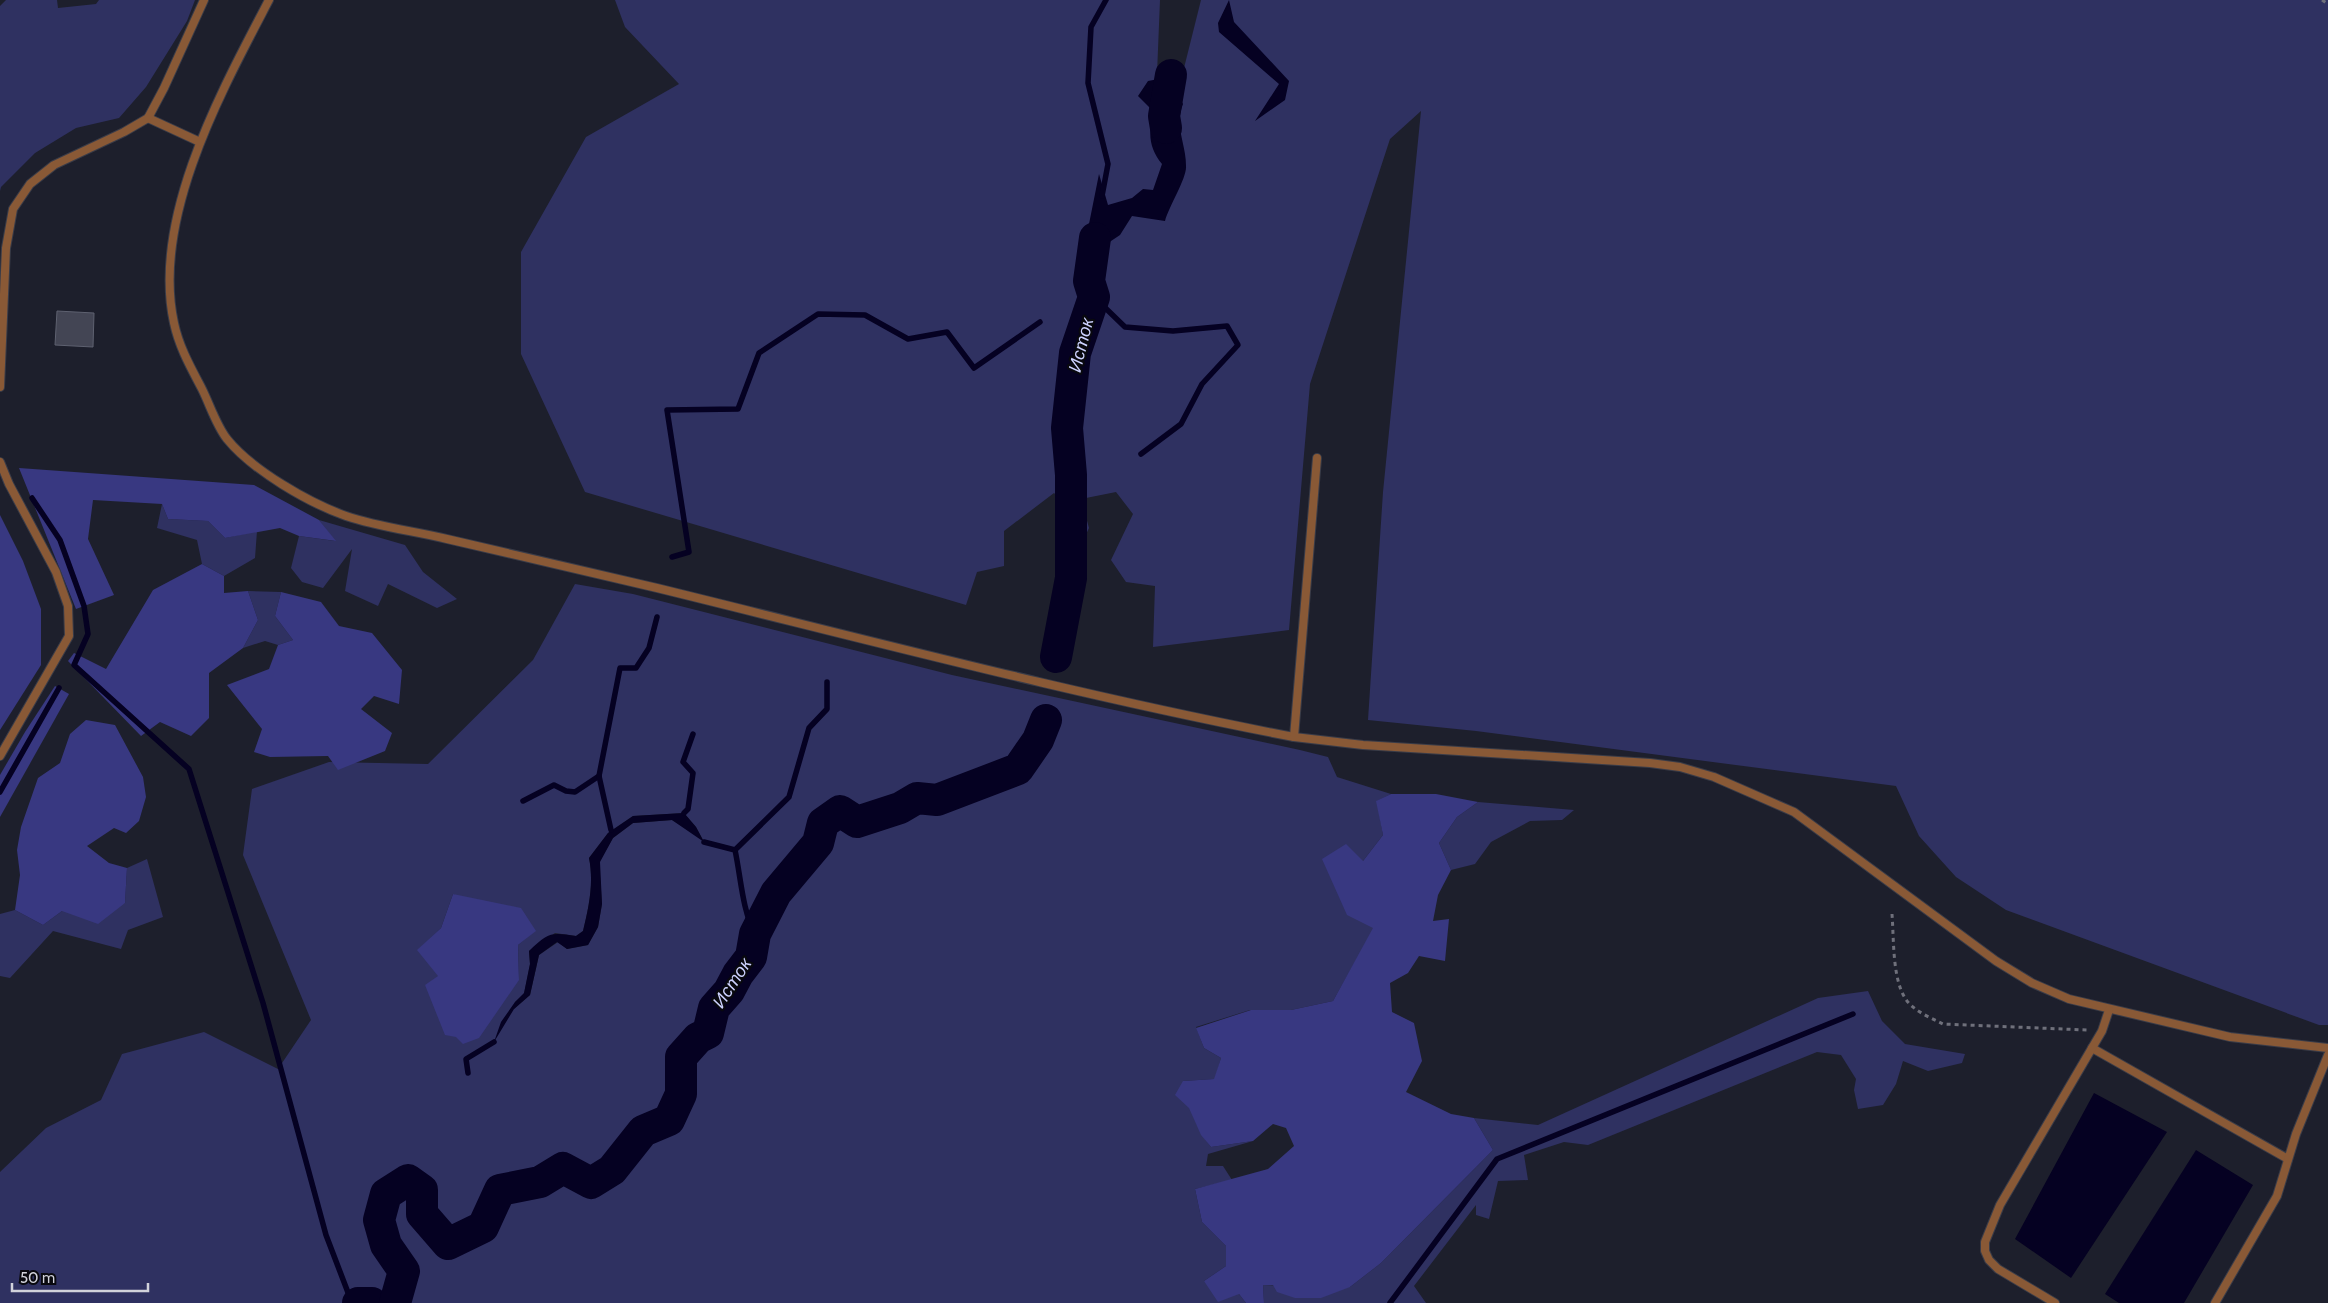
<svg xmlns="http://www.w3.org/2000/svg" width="2328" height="1303" viewBox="0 0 2328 1303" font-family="Cabin,sans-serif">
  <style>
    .green { fill: #2f3161; fill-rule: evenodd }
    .forest { fill: #383881 }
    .water { fill: #050122 }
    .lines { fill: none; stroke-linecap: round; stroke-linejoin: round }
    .stream { stroke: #050122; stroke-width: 5.5 }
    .river { stroke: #050122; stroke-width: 32 }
    .building { fill: #434554; stroke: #5e6170 }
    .service-casing { stroke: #3a3c48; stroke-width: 10 }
    .path { stroke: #6f707b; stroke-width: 3; stroke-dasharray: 4 4; stroke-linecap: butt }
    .service { stroke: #895936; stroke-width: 8 }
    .labels { text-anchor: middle; stroke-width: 4.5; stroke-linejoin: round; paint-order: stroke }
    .water-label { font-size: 18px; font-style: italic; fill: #cdd2fe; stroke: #09090f }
  </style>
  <rect width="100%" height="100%" fill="#1d1f2c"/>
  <g class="green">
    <path d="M 6,0 L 57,0 L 58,8 L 96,4 L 99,0 L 195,0 L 187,21 L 146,87 L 119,118 L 76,128 L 35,153 L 1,187 L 0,191 L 0,6 Z"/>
    <path d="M 615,0 L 1160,0 L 1157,74 L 1182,76 L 1201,0 L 2328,0 L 2328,1025 L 2319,1025 L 2006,910 L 1956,877 L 1919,836 L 1896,786 L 1476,731 L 1368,720 L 1383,492 L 1421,111 L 1390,139 L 1310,384 L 1289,630 L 1153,647 L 1155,586 L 1126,582 L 1111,560 L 1133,514 L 1116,492 L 1081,499 L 1089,528 L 1077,553 L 1063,541 L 1076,513 L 1054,493 L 1004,531 L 1004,566 L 977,572 L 966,605 L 585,492 L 521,354 L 521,252 L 586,137 L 679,84 L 625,27 Z"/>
    <path d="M 162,504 L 168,519 L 208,521 L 225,538 L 257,531 L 255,558 L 224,576 L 202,564 L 197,540 L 157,528 Z"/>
    <path d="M 319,520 L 405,545 L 423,572 L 457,599 L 437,608 L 388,584 L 378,606 L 345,591 L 352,549 L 323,588 L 302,582 L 291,568 L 299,536 L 335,541 Z"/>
    <path d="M 575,584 L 633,594 L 952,675 L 1300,750 L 1328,757 L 1337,777 L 1391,794 L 1377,801 L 1383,835 L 1363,861 L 1374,928 L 1333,1001 L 1291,1010 L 1250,1010 L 1196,1027 L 1204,1048 L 1221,1058 L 1215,1079 L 1183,1081 C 1189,1105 1195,1128 1211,1147 L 1253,1141 L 1208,1154 L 1206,1166 L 1223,1166 L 1232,1180 L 1195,1189 L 1202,1222 L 1226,1246 L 1226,1266 L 1204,1281 L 1239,1294 L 1246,1303 L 0,1303 L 0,1172 L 46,1128 L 101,1100 L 122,1054 L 204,1032 L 278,1069 L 311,1020 L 243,855 L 252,789 L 329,762 L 428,764 L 533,660 ZM 684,813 L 696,827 L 703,840 L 672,820 L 633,823 L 613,838 L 599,862 L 602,904 L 598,927 L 588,945 L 567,949 L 558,942 L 539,955 L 530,995 L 514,1009 L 515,1002 L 524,994 L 530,964 L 529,951 L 555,933 L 576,936 L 583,931 C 589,906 594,883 589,858 L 608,833 L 633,816 ZM 453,894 L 535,931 L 518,945 L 519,980 L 425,986 L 439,976 L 418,950 L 441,928 Z"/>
    <path d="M 248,591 L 281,592 L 275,616 L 293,640 L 278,645 L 265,641 L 243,648 L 258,620 Z"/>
    <path d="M 1478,802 L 1574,810 L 1562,820 L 1530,821 L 1491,842 L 1475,864 L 1451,870 L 1439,843 L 1457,817 Z"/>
    <path d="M 147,859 L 163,917 L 128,930 L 121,949 L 53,931 L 10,978 L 0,976 L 0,914 L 15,910 L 43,925 L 62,911 L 125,903 L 127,868 Z"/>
    <path d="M 1868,991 L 1882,1021 L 1905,1044 L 1965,1054 L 1962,1063 L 1928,1071 L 1903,1061 L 1896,1084 L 1883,1105 L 1858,1109 L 1854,1090 L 1856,1079 L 1841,1055 L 1817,1052 L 1588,1145 L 1564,1142 L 1524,1155 L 1528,1180 L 1498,1181 L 1489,1219 L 1476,1215 L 1476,1205 L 1414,1286 L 1426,1303 L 1264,1303 L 1263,1285 L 1350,1287 L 1381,1263 L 1493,1150 L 1474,1118 L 1538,1125 L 1818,998 Z"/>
  </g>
  <g class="forest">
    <path d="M 19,468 L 254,485 L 319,520 L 336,541 L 299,536 L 280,528 L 225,538 L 208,521 L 168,519 L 162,504 L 93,500 L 88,539 L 114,595 L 76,609 Z"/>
    <path d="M 0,515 L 23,561 L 41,609 L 41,665 L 0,730 Z"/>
    <path d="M 202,564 L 224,576 L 224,593 L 248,591 L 258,620 L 243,648 L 209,673 L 209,718 L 191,736 L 160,722 L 141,736 L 68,661 L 74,653 L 106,669 L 153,590 Z"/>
    <path d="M 281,592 L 321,602 L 339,626 L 372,633 L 402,670 L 399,704 L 374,696 L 361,709 L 392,733 L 385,751 L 338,770 L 328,756 L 270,757 L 254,752 L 262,729 L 227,685 L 269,669 L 278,645 L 293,640 L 275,616 Z"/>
    <path d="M 55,686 L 69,694 L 0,817 L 0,775 L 25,732 Z"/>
    <path d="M 86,720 L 115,725 L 143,777 L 146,797 L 139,821 L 126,833 L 114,828 L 87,846 L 109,863 L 127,868 L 125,903 L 98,924 L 62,911 L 43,925 L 15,910 L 20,875 L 17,850 L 21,827 L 38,778 L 60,763 L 70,734 Z"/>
    <path d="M 1391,794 L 1436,794 L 1478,802 L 1457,817 L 1439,843 L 1451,870 L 1438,895 L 1433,921 L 1449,919 L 1445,961 L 1419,956 L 1408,973 L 1390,983 L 1392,1012 L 1414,1023 L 1422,1061 L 1406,1092 L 1451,1114 L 1474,1118 L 1493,1150 L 1381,1263 L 1350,1287 L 1321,1298 L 1295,1298 L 1277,1292 L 1273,1285 L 1263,1285 L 1264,1303 L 1246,1303 L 1239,1294 L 1218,1302 L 1204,1281 L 1226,1266 L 1226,1246 L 1202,1222 L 1195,1189 L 1268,1169 L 1294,1146 L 1286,1128 L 1273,1124 L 1253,1141 L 1211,1147 L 1201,1135 L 1189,1108 L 1175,1095 L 1183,1081 L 1214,1079 L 1221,1058 L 1204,1048 L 1196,1028 L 1251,1010 L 1291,1010 L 1333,1001 L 1373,928 L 1347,915 L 1322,859 L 1346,844 L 1363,861 L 1383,835 L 1376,801 Z"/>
    <path d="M 453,894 L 521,908 L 536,931 L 518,945 L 519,980 L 479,1038 L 463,1044 L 456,1037 L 445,1035 L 425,985 L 438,976 L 417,950 L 441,928 Z"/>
  </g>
  <g class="water">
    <path d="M 1229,0 L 1234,22 L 1289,81 L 1285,100 L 1255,121 L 1279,84 L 1219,32 L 1218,23 Z"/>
    <path d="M 1164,78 L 1174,88 L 1183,104 C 1174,127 1186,143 1186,166 C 1187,178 1169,206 1165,221 L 1132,216 L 1120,235 L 1105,245 L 1089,281 L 1086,239 L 1099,174 L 1108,205 L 1132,198 L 1143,189 L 1153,190 L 1162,164 C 1149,149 1147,130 1155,113 L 1138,96 L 1148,81 Z"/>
    <path d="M 684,813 L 696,827 L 704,842 L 672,820 L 633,823 L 613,838 L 600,862 L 602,904 L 598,927 L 588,945 L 567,949 L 557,942 L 539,955 L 530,995 L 514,1009 L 494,1042 L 501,1022 L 515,1002 L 524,993 L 530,964 L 529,951 C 548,933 550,932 576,936 L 583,931 C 589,906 594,883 589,858 L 608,833 L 633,816 Z"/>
    <path d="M 2094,1093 L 2167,1132 L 2071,1278 L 2015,1239 Z"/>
    <path d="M 2196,1150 L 2253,1185 L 2184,1303 L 2119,1303 L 2105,1294 Z"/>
  </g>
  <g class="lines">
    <g class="stream">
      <path d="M 1102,196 L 1108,164 L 1088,83 L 1091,27 L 1106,0"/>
      <path d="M 1094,297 L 1125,327 L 1173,331 L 1227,326 L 1238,345 L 1202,384 L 1181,424 L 1141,454"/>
      <path d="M 32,498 L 60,540 L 84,606 L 88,634 L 74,665 L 189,769 L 263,1003 L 326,1235 L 352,1303"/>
      <path d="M 672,557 L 689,552 L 667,410 L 738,409 L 759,353 L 818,314 L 865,315 L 908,339 L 947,332 L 974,368 L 1040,322"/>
      <path d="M 0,792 L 59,688"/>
      <path d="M 523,801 L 554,785 L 566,791 L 575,792 L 599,776"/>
      <path d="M 684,813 L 688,809 L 693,773 L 683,762 L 693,734"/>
      <path d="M 611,830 L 599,776 L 620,668 L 636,668 L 649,648 L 657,617"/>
      <path d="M 704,842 L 735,850 C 741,878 742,909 755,934"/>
      <path d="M 735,850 L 789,797 L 809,728 L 827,709 L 827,682"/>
      <path d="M 468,1073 L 466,1059 L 494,1042"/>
      <path d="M 1390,1303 L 1497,1159 L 1853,1014"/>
    </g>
    <g class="river">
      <path d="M 1166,128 L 1164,116 L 1171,75"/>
      <path d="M 1056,657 L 1071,578 L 1071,475 L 1067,428 L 1075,353 L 1094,297 L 1089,281 L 1095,238"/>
      <path d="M 358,1303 L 372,1303"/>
      <path d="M 395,1303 L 404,1271 L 386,1245 L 379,1220 L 386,1194 L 408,1180 L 422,1190 L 422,1214 L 448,1244 L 483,1227 L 500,1190 L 540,1182 L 563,1168 L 591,1183 L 612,1170 L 643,1131 L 669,1120 L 681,1094 L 681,1057 L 698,1038 L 708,1033 L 714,1008 L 729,991 L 738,974 L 751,957 L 755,934 L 776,893 L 818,843 L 823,823 L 840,811 L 857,822 L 900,808 L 917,798 L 937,800 L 1018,769 L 1038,740 L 1046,720"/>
    </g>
  </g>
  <path class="building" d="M 57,311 L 94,313 L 93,347 L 55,345 Z"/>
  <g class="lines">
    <defs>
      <g id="service">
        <path d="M 269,0 C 222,90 151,218 174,323 C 179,347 191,368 202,389 C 210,405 216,425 227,439 C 252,470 309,503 346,516 C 378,527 414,531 447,539 C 517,555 587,571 657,588 C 869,640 1080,696 1294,737"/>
        <path d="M 148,118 L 200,142"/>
        <path d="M 0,387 L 6,248 L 13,209 L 30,184 L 54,165 L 124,132 L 148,118 L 164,88 L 204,0"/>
        <path d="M 1317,458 L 1294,737 L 1363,745 L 1650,763 L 1680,767 L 1714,777 L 1794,812 L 1996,961 L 2032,983 L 2069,999 L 2230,1037 L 2328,1048"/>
        <path d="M 0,462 L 9,484 L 56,572 L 68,606 L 69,636 L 0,756"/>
        <path d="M 2092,1048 L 2288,1159"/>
        <path d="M 2055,1303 L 1998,1269 L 1989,1260 L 1985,1251 L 1985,1242 L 2000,1205 L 2092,1048 L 2102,1031 L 2109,1010"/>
        <path d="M 2215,1303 L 2277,1196 L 2296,1134 L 2328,1055"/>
      </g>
    </defs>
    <use href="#service" class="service-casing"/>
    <g class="path">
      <path d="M 2322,0 L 2328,4"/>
      <path d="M 1892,914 C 1894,940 1892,981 1907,1001 C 1916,1012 1931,1018 1943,1024 L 2087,1030"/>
    </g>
    <use href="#service" class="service"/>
  </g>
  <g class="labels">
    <g class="water-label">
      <text transform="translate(1081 345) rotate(-76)" y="6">Исток</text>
      <text transform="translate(732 983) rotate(-57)" y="6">Исток</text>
    </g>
  </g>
  <path d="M12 1283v8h136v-8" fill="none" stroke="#d1d2db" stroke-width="2.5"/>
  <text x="20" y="1283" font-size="15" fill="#d1d2db" stroke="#09090f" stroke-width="4" paint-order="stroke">50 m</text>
</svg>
